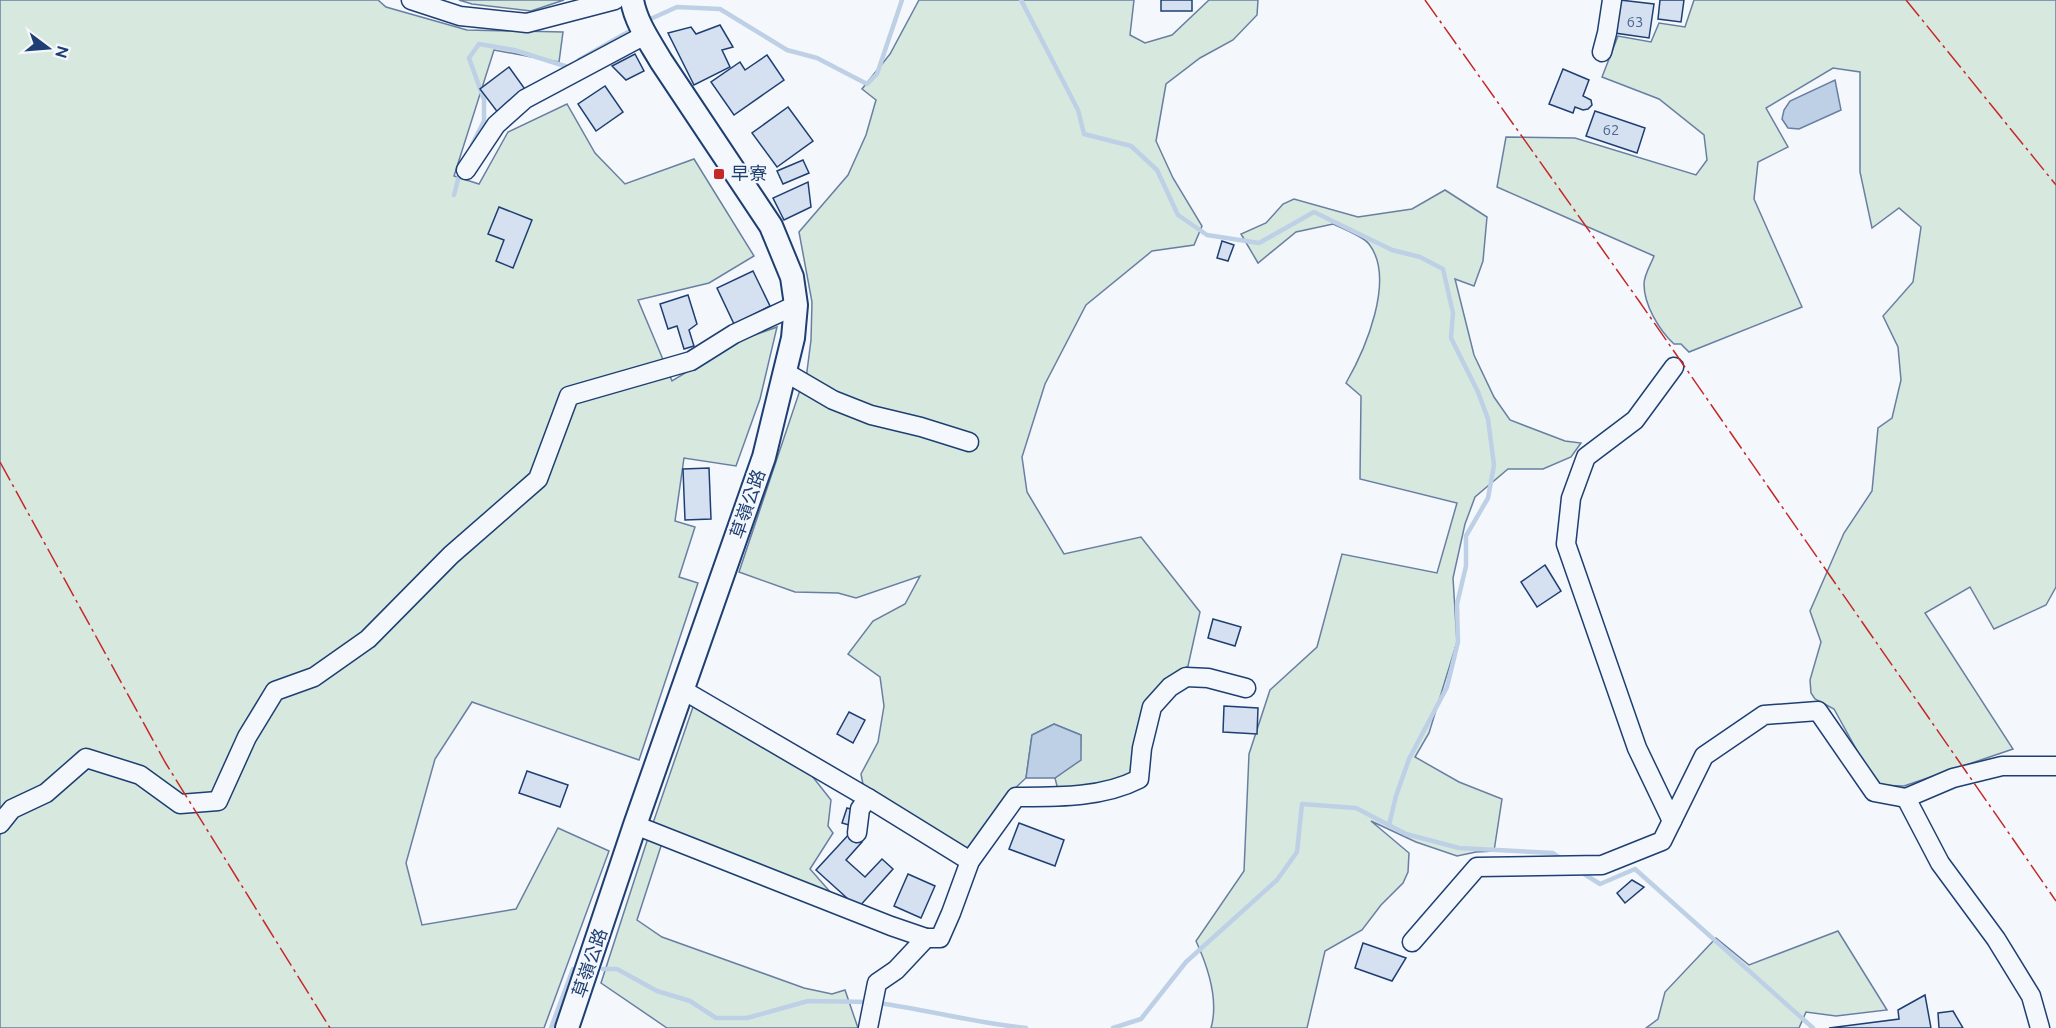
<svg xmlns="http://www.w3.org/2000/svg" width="2056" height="1028" viewBox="0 0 2056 1028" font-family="Ubuntu,'Noto Sans TC',sans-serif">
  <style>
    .green { fill: #d7e8df; stroke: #687fa3; stroke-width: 1.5 }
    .water { fill: #bed0e5; stroke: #687fa3; stroke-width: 1.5 }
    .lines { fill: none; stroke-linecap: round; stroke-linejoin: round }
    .stream { stroke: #bed0e5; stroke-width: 4.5 }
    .building { fill: #d5e0f0; stroke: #1d3f73; stroke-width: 1.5 }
    .minor-casing { stroke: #1d3f73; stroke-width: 21 }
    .major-casing { stroke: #1d3f73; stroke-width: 26 }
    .minor { stroke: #f4f7fb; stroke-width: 18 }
    .major { stroke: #f4f7fb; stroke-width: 22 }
    .power { stroke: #c62828; stroke-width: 1.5; stroke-dasharray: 21 4.5 3 4.5; stroke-linecap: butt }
    .poi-dot { fill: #c62828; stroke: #f4f7fb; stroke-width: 2 }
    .labels { text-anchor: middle; stroke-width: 4.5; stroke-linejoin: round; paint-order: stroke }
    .number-label { font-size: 15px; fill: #4b6792 }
    .poi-label { font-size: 18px; fill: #1d3f73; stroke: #f4f7fb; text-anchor: start }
    .street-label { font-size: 18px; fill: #1d3f73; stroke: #f4f7fb }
  </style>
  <rect width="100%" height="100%" fill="#f4f7fb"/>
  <g class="green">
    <path d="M 0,0 L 378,0 L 386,7 L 467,30 L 563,32 L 559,62 L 494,50 L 454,176 L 479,184 L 508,132 L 567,104 L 595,153 L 625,184 L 694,159 L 754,256 L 709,283 L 638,300 L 672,381 L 738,341 L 777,327 L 760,399 L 736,466 L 684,458 L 675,521 L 695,527 L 679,577 L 698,583 L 639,760 L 472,702 L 435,759 L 406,863 L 422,925 L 516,909 L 558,828 L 609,851 L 544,1028 L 0,1028 Z"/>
    <path d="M 459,0 L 564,0 L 531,11 L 472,4 Z"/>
    <path d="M 919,0 L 1134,0 L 1130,35 L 1145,43 L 1172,35 L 1209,0 L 1258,0 L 1257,15 L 1233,40 L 1200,58 L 1166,84 L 1156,141 L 1173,178 L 1202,226 L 1194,245 L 1152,251 L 1086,305 L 1045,384 L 1022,457 L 1027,492 L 1064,554 L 1141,537 L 1200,612 L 1188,666 L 1169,681 L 1134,773 L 1115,783 L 1058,790 L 1055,778 L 1080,759 L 1081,735 L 1054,724 L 1032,735 L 1026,778 L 1012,791 L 965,856 L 866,800 L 861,774 L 878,742 L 884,706 L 880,677 L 848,654 L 873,621 L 905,604 L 920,576 L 856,598 L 838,593 L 795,592 L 739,572 L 800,390 L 849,400 L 806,379 L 811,340 L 812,302 L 799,232 L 848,175 L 866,135 L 876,100 L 862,89 L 890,54 Z"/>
    <path d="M 1694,0 L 2056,0 L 2056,587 L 2046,605 L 1994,629 L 1970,587 L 1925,613 L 2013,749 L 1904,786 L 1876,785 L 1834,709 L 1815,699 L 1811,693 L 1810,680 L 1821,642 L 1810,611 L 1844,533 L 1872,491 L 1878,428 L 1892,418 L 1901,380 L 1898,347 L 1883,316 L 1913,282 L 1921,227 L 1899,208 L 1872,228 L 1860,172 L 1860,72 L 1833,68 L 1766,108 L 1788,147 L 1758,162 L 1754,199 L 1802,307 L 1689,352 L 1681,344 L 1674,344 C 1659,330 1644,305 1644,284 C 1644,275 1651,264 1654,256 L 1497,187 L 1506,137 L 1575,138 L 1696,175 L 1707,160 L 1704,135 L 1659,99 L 1602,77 L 1618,36 L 1651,42 L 1659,23 L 1685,27 Z"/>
    <path d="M 1445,190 L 1487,217 L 1483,261 L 1474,286 L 1455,279 L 1474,355 L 1494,397 L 1510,420 L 1565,441 L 1581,443 L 1571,457 L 1543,469 L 1508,469 L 1475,497 L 1465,524 L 1453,578 L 1457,642 L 1429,733 L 1415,757 L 1459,782 L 1502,799 L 1494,851 L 1476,852 L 1457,856 L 1416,842 L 1371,821 L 1409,853 L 1408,872 L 1403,883 L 1381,905 L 1362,930 L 1325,951 L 1307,1028 L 1211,1028 C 1219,1000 1208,967 1196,941 L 1244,871 L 1249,754 L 1270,690 L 1317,647 L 1342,554 L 1437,573 L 1457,503 L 1360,479 L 1361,396 L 1346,383 C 1365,350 1396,279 1369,244 C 1364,237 1342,228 1333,224 L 1296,232 L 1258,263 L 1241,234 L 1266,223 L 1283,204 L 1294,199 L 1358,217 L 1412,209 Z"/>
    <path d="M 694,704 L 805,767 L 831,800 L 828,826 L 833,833 L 810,869 L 832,894 L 652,826 Z"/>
    <path d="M 648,838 L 662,843 L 637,920 L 662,937 L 804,988 L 832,994 L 845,990 L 858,1028 L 667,1028 L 601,983 Z"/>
    <path d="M 1838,931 L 1887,1010 L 1836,1016 L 1806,1012 L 1799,1028 L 1646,1028 L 1658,1019 L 1665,992 L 1716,938 L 1749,965 Z"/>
  </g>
  <g class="water">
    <path d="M 1835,80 L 1841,110 L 1799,129 L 1788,128 L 1782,119 L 1784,110 L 1790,101 Z"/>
    <path d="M 1054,724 L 1081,735 L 1081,760 L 1055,778 L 1026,778 L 1032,735 Z"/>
  </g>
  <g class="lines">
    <g class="stream">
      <path d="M 1021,0 L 1078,110 L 1084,134 L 1131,146 L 1157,170 L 1178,215 L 1207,235 L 1259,243 L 1314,212 L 1392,250 L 1420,257 L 1443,269 L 1453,313 L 1451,338 L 1478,392 L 1488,419 L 1494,465 L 1488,498 L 1466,536 L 1466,566 L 1457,604 L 1458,642 L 1447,687 L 1409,759 L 1396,796 L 1389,825"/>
      <path d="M 646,21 L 677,7 L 720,9 L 787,50 L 817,58 L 867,84 L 877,74 L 902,0"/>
      <path d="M 579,60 L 628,32"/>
      <path d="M 472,145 L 484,121 L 484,100 L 469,58 L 479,44 L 514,50 L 568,67 L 571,65"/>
      <path d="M 454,195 L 460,172"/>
      <path d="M 1581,872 L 1600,884 L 1635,869 L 1813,1028"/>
      <path d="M 603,969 L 617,969 L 657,991 L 690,1001 L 716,1018 L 747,1018 L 808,1001 L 870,1002"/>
      <path d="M 878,1003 C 928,1010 976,1023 1026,1028"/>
      <path d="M 551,1028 L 573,969"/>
      <path d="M 1113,1028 L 1141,1019 L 1186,962 L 1277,880 L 1297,852 L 1302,804 L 1356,808 L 1406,834 L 1459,848 L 1553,853 L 1562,859"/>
    </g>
  </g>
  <g class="building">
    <rect x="1161" y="0" width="31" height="11"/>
    <path d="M 1620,0 L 1654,4 L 1649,38 L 1615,33 Z"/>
    <path d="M 1660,0 L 1684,0 L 1681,22 L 1658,19 Z"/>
    <path d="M 720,25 L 733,47 L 722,50 L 730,67 L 694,85 L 668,33 L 691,27 L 696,34 Z"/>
    <path d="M 635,54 L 644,71 L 626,80 L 612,66 Z"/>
    <path d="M 767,55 L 784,80 L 734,115 L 711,82 L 740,62 L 745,70 Z"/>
    <path d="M 509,67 L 527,92 L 499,114 L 480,89 Z"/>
    <path d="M 1563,69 L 1589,80 L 1583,96 L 1591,100 L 1592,105 L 1588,109 L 1583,110 L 1575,107 L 1573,113 L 1549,104 Z"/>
    <path d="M 605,86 L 623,112 L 596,131 L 578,104 Z"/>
    <path d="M 788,107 L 813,141 L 777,167 L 752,133 Z"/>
    <path d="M 1595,111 L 1645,128 L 1637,153 L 1586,136 Z"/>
    <path d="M 803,160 L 809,173 L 783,184 L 777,171 Z"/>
    <path d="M 808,182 L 811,207 L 784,220 L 773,198 Z"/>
    <path d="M 499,207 L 532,220 L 513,268 L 496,261 L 504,240 L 488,234 Z"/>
    <path d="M 1222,241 L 1234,245 L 1228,261 L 1217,258 Z"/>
    <path d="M 753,271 L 770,306 L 734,324 L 717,288 Z"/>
    <path d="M 688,295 L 697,324 L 689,330 L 694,346 L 684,349 L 677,326 L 668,329 L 660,304 Z"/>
    <path d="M 709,468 L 711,519 L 685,520 L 683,469 Z"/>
    <path d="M 1545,565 L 1561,591 L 1537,607 L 1521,582 Z"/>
    <path d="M 1213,619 L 1241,627 L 1235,646 L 1208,638 Z"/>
    <path d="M 1224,706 L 1258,708 L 1257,734 L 1223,732 Z"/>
    <path d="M 849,712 L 865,720 L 853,743 L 837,734 Z"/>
    <path d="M 527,771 L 568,785 L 560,807 L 519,793 Z"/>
    <path d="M 847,808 L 861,812 L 856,827 L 842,823 Z"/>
    <path d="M 1019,823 L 1064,840 L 1055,866 L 1009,849 Z"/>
    <path d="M 851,832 L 862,842 L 846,860 L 865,877 L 882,859 L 893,869 L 858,908 L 816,870 Z"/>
    <path d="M 908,874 L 935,886 L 921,918 L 894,906 Z"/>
    <path d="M 1632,880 L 1644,887 L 1625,903 L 1617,893 Z"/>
    <path d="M 1363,943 L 1406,958 L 1392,981 L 1355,968 Z"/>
    <path d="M 1925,995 L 1931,1028 L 1829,1028 L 1899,1019 L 1898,1010 Z"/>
    <path d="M 1953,1011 L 1963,1028 L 1939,1028 L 1938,1013 Z"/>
  </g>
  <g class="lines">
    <defs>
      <g id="minor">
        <path d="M 411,0 L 460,16 L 527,23 L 615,0"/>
        <path d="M 1602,52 L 1607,33 L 1612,0"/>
        <path d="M 466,170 L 496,125 L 525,99 L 645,35"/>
        <path d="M 785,372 L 833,400 L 871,415 L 921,427 L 969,442"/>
        <path d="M 683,690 L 868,798 L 970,861"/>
        <path d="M 1672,821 L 1637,748 L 1566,544 L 1571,498 L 1586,457 L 1635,420 L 1674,367"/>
        <path d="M 0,824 L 12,809 L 46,793 L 86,758 L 140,775 L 180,804 L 218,801 L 247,737 L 275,691 L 314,677 L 368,639 L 451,555 L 538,479 L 569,396 L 691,361 L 734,334 L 796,305"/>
        <path d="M 635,825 L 891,926 L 926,938 L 896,970 L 877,983 L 868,1028"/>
        <path d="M 857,833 L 860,809 L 868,798"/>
        <path d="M 926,938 L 940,938 L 951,913 L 970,861 L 1016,797 C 1056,797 1102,798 1139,779 L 1142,748 L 1152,707 L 1170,687 L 1186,677 L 1208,678 L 1246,688"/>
        <path d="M 1412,942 L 1477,867 L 1602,865 L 1662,841 L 1704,756 L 1764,715 L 1818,711 L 1874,792 L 1906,798"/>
        <path d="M 2040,1028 L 2031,996 L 1996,939 L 1940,863 L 1906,798 L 1953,778 L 2002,766 L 2056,766"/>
      </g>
      <path id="major" d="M 567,1028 L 635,825 L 764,457 L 793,338 L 796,305 L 792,277 L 771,226 L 661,61 C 650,42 636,23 632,0"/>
    </defs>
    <use href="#minor" class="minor-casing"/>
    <use href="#major" class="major-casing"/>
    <use href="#minor" class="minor"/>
    <use href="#major" class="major"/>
    <g class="power">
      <path d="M 1425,0 L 1639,301 L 2056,901"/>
      <path d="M 1906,0 L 2056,185"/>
      <path d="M 0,462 L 165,762 L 330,1028"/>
    </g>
  </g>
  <rect class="poi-dot" x="713" y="168" width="12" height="12" rx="3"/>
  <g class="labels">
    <g class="number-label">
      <text x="1635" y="27">63</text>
      <text x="1611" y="135">62</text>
    </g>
    <g class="poi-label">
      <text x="731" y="180">早寮</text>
    </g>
    <g class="street-label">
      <text transform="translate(748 504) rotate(-71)" y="6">草嶺公路</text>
      <text transform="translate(590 963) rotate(-71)" y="6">草嶺公路</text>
    </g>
  </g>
  <g transform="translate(48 48) rotate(106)" stroke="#f4f7fb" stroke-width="4.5" paint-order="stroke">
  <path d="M0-4.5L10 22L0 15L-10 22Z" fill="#1d3f73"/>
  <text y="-9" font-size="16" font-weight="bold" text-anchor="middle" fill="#1d3f73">N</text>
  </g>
</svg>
